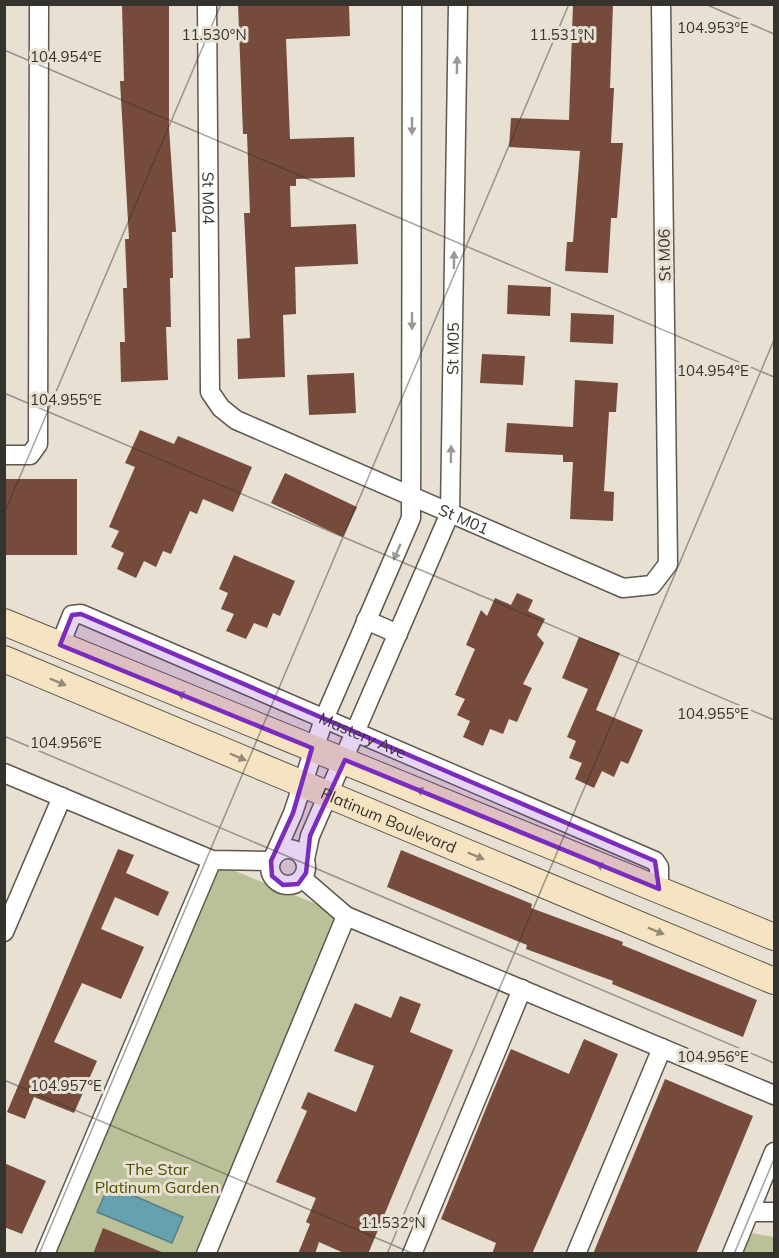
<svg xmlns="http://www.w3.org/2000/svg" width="779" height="1258" viewBox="0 0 779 1258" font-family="Mulish,sans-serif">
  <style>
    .green { fill: #bac097 }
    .water { fill: #67a1af; stroke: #588088; stroke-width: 1.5 }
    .building { fill: #764b3c }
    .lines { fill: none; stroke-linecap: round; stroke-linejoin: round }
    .street-casing { stroke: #5e584d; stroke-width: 21 }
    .secondary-casing { stroke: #5e584d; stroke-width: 28 }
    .street { stroke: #fff; stroke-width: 18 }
    .secondary { stroke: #f6e3c2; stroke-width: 26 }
    .oneway { fill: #9a9996 }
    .oneway2 { fill: #968b78 }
    .marked { fill: #7b2cbf; fill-opacity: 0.2; stroke: #7b2cbf; stroke-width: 4.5; stroke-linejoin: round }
    .ticks { fill: none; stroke: #35332e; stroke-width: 1.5; stroke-opacity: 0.45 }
    .labels { text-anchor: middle; stroke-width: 6; stroke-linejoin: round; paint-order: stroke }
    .street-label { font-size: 16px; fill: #35332e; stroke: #e7e0d3 }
    .park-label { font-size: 16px; fill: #4b5100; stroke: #e7e0d3 }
    .ticks-label { font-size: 15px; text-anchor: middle; fill: #35332e; stroke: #e7e0d3; stroke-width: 6; stroke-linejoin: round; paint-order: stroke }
  </style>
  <rect width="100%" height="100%" fill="#e7e0d3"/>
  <g class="green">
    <path d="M 213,862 L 346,916 L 206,1253 L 45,1254 Z"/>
    <path d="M 751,1233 L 774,1237 L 774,1253 L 742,1253 Z"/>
  </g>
  <path class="water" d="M 109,1185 L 183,1217 L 172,1243 L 97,1212 Z"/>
  <g class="building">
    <path d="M 122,4 L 169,4 L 169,127 L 176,232 L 172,232 L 173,278 L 170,278 L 171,327 L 166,327 L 168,380 L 121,382 L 120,342 L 125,342 L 123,288 L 127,288 L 125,239 L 129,239 L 120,81 L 124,81 Z"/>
    <path d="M 238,4 L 349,4 L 350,36 L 286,39 L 290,139 L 354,137 L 355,177 L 296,179 L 296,186 L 290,186 L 291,227 L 356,224 L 358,264 L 295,267 L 296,314 L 283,315 L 285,377 L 238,379 L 237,339 L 250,338 L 244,213 L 250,213 L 247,134 L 243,134 Z"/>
    <path d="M 573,4 L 613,4 L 610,88 L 614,88 L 611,143 L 623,143 L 617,218 L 611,218 L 608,273 L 565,271 L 567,242 L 573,242 L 580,151 L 509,147 L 511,118 L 569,120 Z"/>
    <path d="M 508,285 L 551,287 L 550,316 L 507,314 Z"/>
    <path d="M 571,313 L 614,315 L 613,344 L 570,342 Z"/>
    <path d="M 482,354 L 525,356 L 523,385 L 480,383 Z"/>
    <path d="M 354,373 L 356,413 L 309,415 L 307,375 Z"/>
    <path d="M 575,380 L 618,383 L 616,412 L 609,412 L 604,491 L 614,492 L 613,521 L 570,519 L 573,462 L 563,462 L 563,455 L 505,452 L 507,423 L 573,427 Z"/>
    <path d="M 140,430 L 174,444 L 178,436 L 252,467 L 233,512 L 203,499 L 197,514 L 190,511 L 171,554 L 163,551 L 156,567 L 144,561 L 136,578 L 117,569 L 124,553 L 111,547 L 119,531 L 109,527 L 135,467 L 125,463 Z"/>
    <path d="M 285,473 L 357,507 L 343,537 L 271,503 Z"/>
    <rect x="4" y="479" width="73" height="76"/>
    <path d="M 234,555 L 295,581 L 280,616 L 273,613 L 267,628 L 254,623 L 246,639 L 226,631 L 234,614 L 221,609 L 228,593 L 219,589 Z"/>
    <path d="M 517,593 L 533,600 L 528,611 L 545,619 L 537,635 L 544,643 L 523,684 L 532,688 L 517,722 L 509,719 L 503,734 L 490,729 L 483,746 L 463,737 L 470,721 L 457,715 L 465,699 L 455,695 L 475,649 L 466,645 L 481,610 L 487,616 L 495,598 L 511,605 Z"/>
    <path d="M 579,637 L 620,653 L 596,710 L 643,730 L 628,764 L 621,761 L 614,777 L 602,771 L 594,788 L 575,779 L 582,763 L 569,758 L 576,741 L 567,737 L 588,689 L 562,678 Z"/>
    <path d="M 118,849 L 134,855 L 126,873 L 169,892 L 158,916 L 115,897 L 101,929 L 144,947 L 121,999 L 82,983 L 54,1042 L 97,1061 L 74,1113 L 34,1097 L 25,1119 L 7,1112 Z"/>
    <path d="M 401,850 L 532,904 L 531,908 L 623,942 L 622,945 L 757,1000 L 743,1037 L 612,984 L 613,981 L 526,949 L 527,945 L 387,887 Z"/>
    <path d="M 400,996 L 421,1004 L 410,1032 L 453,1050 L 368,1254 L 346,1254 L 319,1242 L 315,1254 L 298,1254 L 310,1224 L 306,1222 L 316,1198 L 276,1182 L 307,1111 L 301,1108 L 308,1092 L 356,1112 L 374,1066 L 334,1051 L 355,1003 L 391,1018 Z"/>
    <path d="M 584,1039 L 618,1054 L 586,1130 L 532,1254 L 492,1254 L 496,1243 L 441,1219 L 491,1096 L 511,1049 L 569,1074 Z"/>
    <path d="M 665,1079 L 753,1116 L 696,1254 L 593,1254 Z"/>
    <path d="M 4,1163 L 46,1181 L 22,1234 L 4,1227 Z"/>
    <path d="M 103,1228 L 164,1253 L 164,1254 L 93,1254 Z"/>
  </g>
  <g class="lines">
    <defs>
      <g id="street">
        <path id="s1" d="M 207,4 L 210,392 L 221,408 L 236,420 L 623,588 L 652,585 L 668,564 L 661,4"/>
        <path d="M 4,455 L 30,455 L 38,444 L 39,4"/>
        <path d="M 366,620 L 398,634"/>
        <path id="s2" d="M 60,645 L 72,615 L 81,614 L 655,861 L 659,867 L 659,889"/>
        <path d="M 4,773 L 212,860 L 271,861"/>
        <circle cx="288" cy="867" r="18"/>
        <path d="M 275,854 L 293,813 L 324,719 L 411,518 L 412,4"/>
        <path id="s3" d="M 305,859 L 310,836 L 450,513 L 458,4"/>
        <path d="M 303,879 L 346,916 L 774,1095"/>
        <path d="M 4,932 L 62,797"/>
        <path d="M 750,1212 L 774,1212"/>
        <path d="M 45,1254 L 212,860"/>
        <path d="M 206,1254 L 346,916"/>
        <path d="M 412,1254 L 522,989"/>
        <path d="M 576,1254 L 662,1048"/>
        <path d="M 732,1254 L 774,1152"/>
      </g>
      <g id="secondary">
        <path d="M 4,622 L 774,937"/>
        <path id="s4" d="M 4,659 L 774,981"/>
      </g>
    </defs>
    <use href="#street" class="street-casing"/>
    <use href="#secondary" class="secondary-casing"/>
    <use href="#street" class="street"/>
    <use href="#secondary" class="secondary"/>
  </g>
  <defs><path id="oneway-solid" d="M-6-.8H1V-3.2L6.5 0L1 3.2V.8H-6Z" transform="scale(1.5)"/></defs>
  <g class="oneway">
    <use href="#oneway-solid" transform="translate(457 65) rotate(-89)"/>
    <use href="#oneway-solid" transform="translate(412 126) rotate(90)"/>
    <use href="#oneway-solid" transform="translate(454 260) rotate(-89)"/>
    <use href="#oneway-solid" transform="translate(412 321) rotate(90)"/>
    <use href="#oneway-solid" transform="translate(451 454) rotate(-89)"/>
    <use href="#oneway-solid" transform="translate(397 552) rotate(114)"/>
  </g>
  <g class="oneway2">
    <use href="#oneway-solid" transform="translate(58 682) rotate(23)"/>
    <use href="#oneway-solid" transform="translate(185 696) rotate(-158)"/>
    <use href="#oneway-solid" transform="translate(238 757) rotate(23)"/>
    <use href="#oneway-solid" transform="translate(424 792) rotate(-158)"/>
    <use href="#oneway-solid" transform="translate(476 856) rotate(23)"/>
    <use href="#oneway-solid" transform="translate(604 867) rotate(-158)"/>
    <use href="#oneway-solid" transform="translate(656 931) rotate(23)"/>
  </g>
  <path class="marked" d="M 81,614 L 655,861 L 659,889 L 345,760 L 310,836 L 306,873 L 298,884 L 283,885 L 272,876 L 271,861 L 293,813 L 312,748 L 60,645 L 72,615 Z"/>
  <path class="ticks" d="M 705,4 L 774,34M 4,50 L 774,377M 4,393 L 774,720M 4,514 L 221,4M 4,736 L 774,1063M 4,1080 L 414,1254M 39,1254 L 569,4M 387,1254 L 774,340M 734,1254 L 774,1159"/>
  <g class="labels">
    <g class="street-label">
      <text dy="6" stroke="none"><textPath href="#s1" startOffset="194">St M04</textPath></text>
      <text transform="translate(664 255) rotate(-91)" y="6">St M06</text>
      <text dy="6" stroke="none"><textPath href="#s3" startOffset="540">St M05</textPath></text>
      <text dy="6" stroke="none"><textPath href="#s1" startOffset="675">St M01</textPath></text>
      <text dy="6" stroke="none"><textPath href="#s2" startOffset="348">Mastery Ave</textPath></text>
      <text dy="6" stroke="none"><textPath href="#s4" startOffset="417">Platinum Boulevard</textPath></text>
    </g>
    <g class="park-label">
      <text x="157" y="1175">The Star<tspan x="157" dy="18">Platinum Garden</tspan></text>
    </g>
  </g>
  <g class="ticks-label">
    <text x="713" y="33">104.953°E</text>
    <text x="214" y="40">11.530°N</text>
    <text x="562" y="40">11.531°N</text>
    <text x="66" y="62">104.954°E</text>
    <text x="713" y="376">104.954°E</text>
    <text x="66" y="405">104.955°E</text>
    <text x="713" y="719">104.955°E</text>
    <text x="66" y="748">104.956°E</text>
    <text x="713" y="1062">104.956°E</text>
    <text x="66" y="1091">104.957°E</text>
    <text x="393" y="1228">11.532°N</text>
  </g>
  <rect width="779" height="1258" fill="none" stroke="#35332e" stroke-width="12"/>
</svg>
